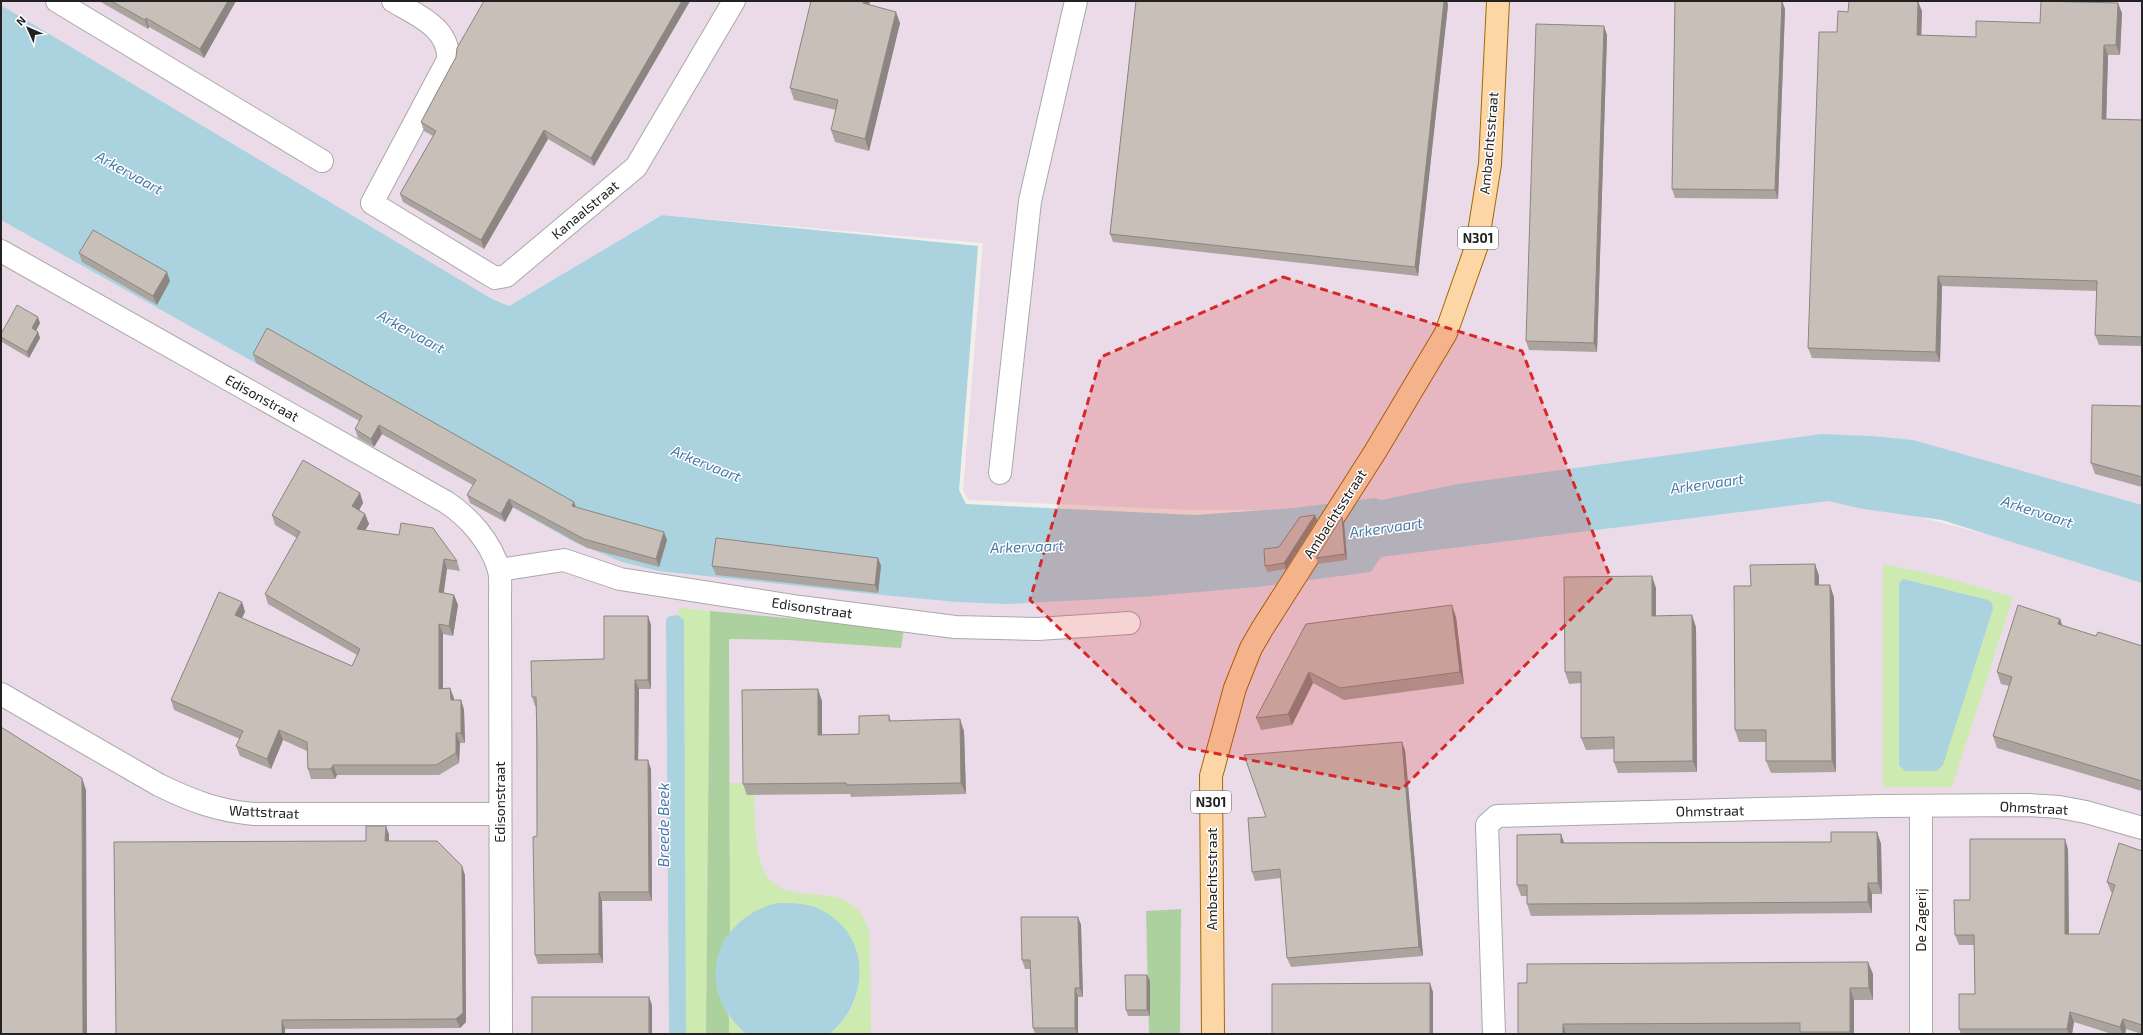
<svg xmlns="http://www.w3.org/2000/svg" width="2143" height="1035" viewBox="0 0 2143 1035" font-family="'Exo 2',sans-serif">
  <style>
    .industrial { fill: #ebdbe8 }
    .grass { fill: #cdebb0 }
    .forest { fill: #add19e }
    .water { fill: #aad3df }
    .lines { fill: none; stroke-linecap: round; stroke-linejoin: round }
    .minor-casing { stroke: #a9a9a9; stroke-width: 24 }
    .major-casing { stroke: #a06b00; stroke-width: 24 }
    .minor { stroke: #fff; stroke-width: 22 }
    .major { stroke: #fcd6a4; stroke-width: 22 }
    .wall { fill: #aba49e }
    .shaded-wall { fill: #8b8681 }
    .building { fill: #c7bfb8; stroke: #8b8681 }
    .marked { fill: #d62828; fill-opacity: 0.2; stroke: #d62828; stroke-width: 3; stroke-dasharray: 8 5; stroke-linejoin: round }
    .labels { text-anchor: middle; stroke-width: 3; stroke-linejoin: round; paint-order: stroke }
    .shield { fill: #fff; stroke: #646464; stroke-width: 1 }
    .shield-label { font-size: 13px; font-weight: bold; fill: #222 }
    .street-label { font-size: 14px; fill: #222; stroke: #fff }
    .water-label { font-size: 15px; font-style: italic; fill: #4a7aab; stroke: #fff }
  </style>
  <rect width="100%" height="100%" fill="#f2efe9"/>
  <path class="industrial" d="M 1,1 L 2142,1 L 2142,515 L 1902,451 L 1439,492 L 1347,505 L 1379,541 L 1814,490 L 2142,574 L 2142,1034 L 1,1034 L 1,171 L 673,552 L 1309,510 L 1189,510 L 969,500 L 963,491 L 983,243 L 662,215 L 509,306 L 492,299 L 1,5 Z"/>
  <g class="grass">
    <path d="M 1883,564 L 1941,576 L 2013,597 L 1952,787 L 1883,787 Z"/>
    <path d="M 681,608 L 710,611 L 706,1034 L 686,1034 L 684,620 L 677,615 Z"/>
    <path d="M 730,783 L 754,783 C 755,806 754,851 764,871 C 787,917 851,867 870,934 L 871,1034 L 829,1034 C 865,1006 870,958 839,924 L 730,933 Z"/>
    <path d="M 729,1017 L 747,1034 L 729,1034 Z"/>
  </g>
  <g class="forest">
    <path d="M 710,611 L 904,629 L 901,648 L 787,640 L 729,639 L 730,933 L 724,941 L 716,980 L 718,993 L 729,1017 L 729,1034 L 706,1034 Z"/>
    <path d="M 1181,909 L 1180,1034 L 1149,1034 L 1146,911 Z"/>
  </g>
  <g class="water">
    <path d="M 1,5 L 492,299 L 509,306 L 662,215 L 978,246 L 959,490 L 966,504 L 1195,515 L 1293,508 L 1375,498 L 1381,500 L 1458,484 L 1821,434 L 1872,436 L 1913,440 L 2142,505 L 2142,583 L 1942,520 L 1863,509 L 1828,501 L 1381,557 L 1371,572 L 1257,587 L 1141,597 L 1006,604 L 957,602 L 872,594 L 659,571 L 622,562 L 574,542 L 1,220 Z"/>
    <path d="M 1903,579 L 1988,600 L 1992,603 L 1993,609 L 1943,765 L 1936,771 L 1905,771 L 1899,765 L 1899,583 Z"/>
    <path d="M 677,615 L 684,620 L 686,1034 L 669,1034 L 666,619 L 670,616 Z"/>
    <path d="M 777,903 C 791,903 804,903 817,908 C 871,931 872,1000 829,1034 L 747,1034 C 693,992 712,919 777,903 Z"/>
  </g>
  <g class="lines">
    <defs>
      <g id="minor">
        <path d="M 57,1 L 322,161"/>
        <path d="M 393,1 C 417,15 450,28 448,60 L 372,203 L 495,278 L 506,276 L 636,167 L 734,1"/>
        <path d="M 1,251 L 446,502 C 469,517 491,542 499,570 C 501,578 500,589 500,598 L 501,1034"/>
        <path d="M 1000,473 L 1030,201 L 1076,1"/>
        <path d="M 499,570 L 564,560 L 620,579 L 800,607 L 955,627 L 1038,629 L 1129,623"/>
        <path d="M 1,694 L 159,785 C 192,801 218,811 254,814 L 500,814"/>
        <path d="M 1494,1034 L 1487,825 L 1497,816 L 1880,806 L 2028,805 L 2059,807 L 2086,812 L 2142,828"/>
        <path d="M 1921,1034 L 1921,807"/>
      </g>
      <path id="major" d="M 1213,1034 L 1211,776 L 1235,688 L 1251,648 L 1262,629 L 1375,452 L 1446,333 L 1477,245 L 1490,164 L 1498,1"/>
    </defs>
    <use href="#minor" class="minor-casing"/>
    <use href="#major" class="major-casing"/>
    <use href="#minor" class="minor"/>
    <use href="#major" class="major"/>
  </g>
  <g class="wall">
    <path d="M 99,1 L 236,1 L 204,58 L 149,27 L 148,29 Z"/>
    <path d="M 484,1 L 690,1 L 594,166 L 548,139 L 484,249 L 403,202 L 400,194 L 433,136 L 424,131 L 421,122 L 456,57 Z"/>
    <path d="M 1136,1 L 1447,1 L 1448,5 L 1418,276 L 1113,242 L 1110,234 Z"/>
    <path d="M 1675,1 L 1782,1 L 1785,9 L 1778,199 L 1675,198 L 1672,189 Z"/>
    <path d="M 870,5 L 900,23 L 869,151 L 835,142 L 831,130 L 836,110 L 794,100 L 790,88 Z"/>
    <path d="M 1922,11 L 1921,35 L 1976,37 L 2040,23 L 2122,13 L 2120,55 L 2108,55 L 2106,119 L 2142,120 L 2142,346 L 2099,345 L 2095,335 L 2097,291 L 1942,286 L 1940,362 L 1812,358 L 1808,348 L 1837,32 L 1848,12 Z"/>
    <path d="M 1607,35 L 1597,352 L 1529,350 L 1526,341 Z"/>
    <path d="M 79,253 L 170,281 L 157,305 L 82,262 Z"/>
    <path d="M 40,323 L 36,331 L 38,332 L 40,338 L 29,358 L 2,342 L 1,339 L 1,334 Z"/>
    <path d="M 253,354 L 574,502 L 576,507 L 667,540 L 659,567 L 587,548 L 513,507 L 505,522 L 470,503 L 467,495 L 473,485 L 382,434 L 374,447 L 358,438 L 355,429 L 360,421 L 256,363 Z"/>
    <path d="M 2142,406 L 2142,487 L 2095,474 L 2091,463 Z"/>
    <path d="M 360,493 L 363,503 L 359,510 L 365,514 L 369,524 L 365,530 L 457,561 L 460,571 L 447,569 L 444,593 L 454,595 L 458,605 L 453,636 L 443,634 L 443,688 L 450,688 L 454,700 L 461,700 L 464,710 L 465,743 L 460,743 L 459,763 L 439,775 L 337,775 L 335,779 L 311,779 L 308,769 L 307,751 L 283,740 L 271,769 L 240,756 L 236,746 L 240,739 L 174,710 L 171,700 L 242,602 L 245,612 L 242,618 L 352,666 L 357,655 L 268,604 L 265,594 L 297,538 L 275,525 L 272,515 Z"/>
    <path d="M 1315,515 L 1317,520 L 1286,569 L 1267,572 L 1265,566 L 1279,547 Z"/>
    <path d="M 1344,523 L 1347,560 L 1318,564 L 1316,558 Z"/>
    <path d="M 878,558 L 881,566 L 878,593 L 716,575 L 712,566 Z"/>
    <path d="M 1815,564 L 1819,576 L 1819,585 L 1834,597 L 1836,772 L 1771,773 L 1766,761 L 1766,742 L 1739,742 L 1735,730 L 1751,586 Z"/>
    <path d="M 1656,588 L 1656,616 L 1696,627 L 1697,772 L 1618,773 L 1614,762 L 1614,749 L 1586,750 L 1581,738 L 1581,683 L 1569,684 L 1565,672 Z"/>
    <path d="M 648,616 L 651,625 L 651,689 L 639,689 L 638,760 L 651,769 L 652,901 L 602,901 L 603,963 L 538,964 L 535,955 L 537,836 L 536,706 L 535,706 L 532,697 L 604,659 Z"/>
    <path d="M 1456,617 L 1464,684 L 1344,700 L 1313,683 L 1292,725 L 1261,730 L 1256,718 L 1306,624 Z"/>
    <path d="M 2060,619 L 2062,626 L 2096,636 L 2142,646 L 2142,791 L 1997,748 L 1993,736 L 2009,686 L 2001,684 L 1997,672 Z"/>
    <path d="M 822,701 L 822,735 L 859,734 L 889,715 L 891,721 L 964,731 L 966,794 L 851,797 L 850,794 L 747,795 L 743,784 Z"/>
    <path d="M 1405,750 L 1423,956 L 1291,967 L 1287,958 L 1281,878 L 1255,881 L 1252,872 L 1266,817 Z"/>
    <path d="M 386,826 L 389,835 L 389,841 L 465,875 L 466,1022 L 460,1028 L 285,1029 L 116,1034 Z"/>
    <path d="M 1877,832 L 1881,844 L 1882,894 L 1872,894 L 1872,913 L 1531,916 L 1527,904 L 1527,896 L 1521,896 L 1517,885 L 1561,834 L 1564,843 L 1831,842 Z"/>
    <path d="M 2068,849 L 2069,934 L 2099,934 L 2112,893 L 2111,892 L 2107,882 L 2142,851 L 2142,1034 L 2126,1029 L 2125,1034 L 2112,1034 L 2074,1022 L 2072,1034 L 1961,1034 L 1959,1029 L 1975,994 L 1974,945 L 1959,945 L 1955,935 L 1970,900 Z"/>
    <path d="M 1078,917 L 1081,925 L 1083,997 L 1078,997 L 1078,1034 L 1035,1034 L 1033,1028 L 1030,969 L 1025,969 L 1022,960 Z"/>
    <path d="M 1873,974 L 1873,1000 L 1854,1000 L 1854,1034 L 1518,1034 L 1518,983 Z"/>
    <path d="M 1147,975 L 1150,981 L 1150,1016 L 1128,1016 L 1126,1010 Z"/>
  </g>
  <g class="shaded-wall">
    <path d="M 228,1 L 236,1 L 204,58 L 200,49 Z"/>
    <path d="M 682,1 L 690,1 L 594,166 L 591,158 Z"/>
    <path d="M 863,1 L 870,1 L 867,15 L 863,3 Z"/>
    <path d="M 1444,1 L 1447,1 L 1448,5 L 1418,276 L 1415,267 Z"/>
    <path d="M 1782,1 L 1785,9 L 1778,199 L 1775,190 Z"/>
    <path d="M 1918,1 L 1922,11 L 1921,45 L 1917,35 Z"/>
    <path d="M 2118,3 L 2122,13 L 2120,55 L 2116,45 Z"/>
    <path d="M 896,12 L 900,23 L 869,151 L 865,139 Z"/>
    <path d="M 146,18 L 149,27 L 148,29 L 145,20 Z"/>
    <path d="M 1604,26 L 1607,35 L 1597,352 L 1594,343 Z"/>
    <path d="M 2104,45 L 2108,55 L 2106,129 L 2102,119 Z"/>
    <path d="M 544,130 L 548,139 L 484,249 L 481,240 Z"/>
    <path d="M 167,272 L 170,281 L 157,305 L 153,296 Z"/>
    <path d="M 1938,276 L 1942,286 L 1940,362 L 1936,352 Z"/>
    <path d="M 38,317 L 40,323 L 34,334 L 32,328 Z"/>
    <path d="M 38,332 L 40,338 L 29,358 L 27,352 Z"/>
    <path d="M 379,425 L 382,434 L 374,447 L 371,439 Z"/>
    <path d="M 360,493 L 363,503 L 356,516 L 352,506 Z"/>
    <path d="M 509,499 L 513,507 L 505,522 L 501,514 Z"/>
    <path d="M 574,502 L 577,510 L 572,506 Z"/>
    <path d="M 365,514 L 369,524 L 360,539 L 357,529 Z"/>
    <path d="M 1315,515 L 1317,520 L 1286,569 L 1284,563 Z"/>
    <path d="M 1342,517 L 1344,523 L 1347,560 L 1345,554 Z"/>
    <path d="M 664,532 L 667,540 L 659,567 L 656,559 Z"/>
    <path d="M 878,558 L 881,566 L 878,593 L 875,585 Z"/>
    <path d="M 444,559 L 447,569 L 442,602 L 439,592 Z"/>
    <path d="M 1815,564 L 1819,576 L 1819,597 L 1815,585 Z"/>
    <path d="M 1652,576 L 1656,588 L 1656,627 L 1652,616 Z"/>
    <path d="M 1830,585 L 1834,597 L 1836,772 L 1832,761 Z"/>
    <path d="M 454,595 L 458,605 L 453,636 L 449,626 Z"/>
    <path d="M 242,602 L 245,612 L 238,625 L 235,615 Z"/>
    <path d="M 1452,605 L 1456,617 L 1464,684 L 1460,672 Z"/>
    <path d="M 1692,615 L 1696,627 L 1697,772 L 1693,761 Z"/>
    <path d="M 648,616 L 651,625 L 651,689 L 648,680 Z"/>
    <path d="M 2060,619 L 2064,630 L 2058,624 Z"/>
    <path d="M 439,624 L 443,634 L 443,698 L 439,689 Z"/>
    <path d="M 1309,672 L 1313,683 L 1292,725 L 1288,714 Z"/>
    <path d="M 635,680 L 639,689 L 638,769 L 635,760 Z"/>
    <path d="M 450,688 L 454,698 L 454,710 L 451,700 Z"/>
    <path d="M 818,689 L 822,701 L 822,746 L 818,735 Z"/>
    <path d="M 461,700 L 464,710 L 465,743 L 461,733 Z"/>
    <path d="M 960,719 L 964,731 L 966,794 L 961,783 Z"/>
    <path d="M 279,730 L 283,740 L 271,769 L 267,759 Z"/>
    <path d="M 456,733 L 460,743 L 459,763 L 456,753 Z"/>
    <path d="M 1402,742 L 1405,750 L 1423,956 L 1419,947 Z"/>
    <path d="M 648,760 L 651,769 L 652,901 L 649,892 Z"/>
    <path d="M 333,765 L 337,775 L 335,779 L 331,769 Z"/>
    <path d="M 82,778 L 86,790 L 87,1034 L 83,1034 Z"/>
    <path d="M 386,826 L 389,835 L 389,850 L 385,841 Z"/>
    <path d="M 1877,832 L 1881,844 L 1882,894 L 1878,883 Z"/>
    <path d="M 1561,834 L 1565,846 L 1561,843 Z"/>
    <path d="M 2065,839 L 2068,849 L 2069,944 L 2065,934 Z"/>
    <path d="M 462,866 L 465,875 L 466,1022 L 460,1028 L 456,1019 Z"/>
    <path d="M 1868,883 L 1872,894 L 1872,913 L 1868,902 Z"/>
    <path d="M 599,892 L 602,901 L 603,963 L 599,954 Z"/>
    <path d="M 1078,917 L 1081,925 L 1083,997 L 1080,988 Z"/>
    <path d="M 1868,962 L 1873,974 L 1873,1000 L 1869,988 Z"/>
    <path d="M 1147,975 L 1150,981 L 1150,1016 L 1147,1010 Z"/>
    <path d="M 1430,983 L 1433,992 L 1433,1034 L 1430,1034 Z"/>
    <path d="M 1075,988 L 1078,997 L 1078,1034 L 1077,1034 L 1075,1028 Z"/>
    <path d="M 1850,988 L 1854,1000 L 1854,1034 L 1851,1034 L 1850,1032 Z"/>
    <path d="M 649,997 L 652,1005 L 652,1034 L 649,1034 Z"/>
    <path d="M 2070,1012 L 2074,1022 L 2072,1034 L 2069,1034 L 2067,1029 Z"/>
    <path d="M 2123,1019 L 2126,1029 L 2125,1034 L 2122,1034 L 2120,1027 Z"/>
    <path d="M 282,1020 L 285,1029 L 285,1034 L 282,1034 Z"/>
    <path d="M 1563,1024 L 1566,1034 L 1563,1034 Z"/>
  </g>
  <g class="building">
    <path d="M 111,1 L 228,1 L 200,49 L 146,18 L 145,20 Z"/>
    <path d="M 484,1 L 682,1 L 591,158 L 544,130 L 481,240 L 400,194 L 436,131 L 421,122 L 456,57 L 457,48 Z"/>
    <path d="M 811,1 L 863,1 L 863,3 L 896,12 L 865,139 L 831,130 L 838,100 L 790,88 Z"/>
    <path d="M 1136,1 L 1444,1 L 1415,267 L 1110,234 Z"/>
    <path d="M 1675,1 L 1782,1 L 1775,190 L 1672,189 Z"/>
    <path d="M 1849,1 L 1918,1 L 1917,35 L 1976,37 L 1976,21 L 2040,23 L 2041,1 L 2118,3 L 2116,45 L 2104,45 L 2102,119 L 2142,120 L 2142,337 L 2095,335 L 2097,281 L 1938,276 L 1936,352 L 1808,348 L 1819,32 L 1837,32 L 1838,11 L 1848,12 Z"/>
    <path d="M 1536,24 L 1604,26 L 1594,343 L 1526,341 Z"/>
    <path d="M 93,230 L 167,272 L 153,296 L 79,253 Z"/>
    <path d="M 17,305 L 38,317 L 32,328 L 38,332 L 27,352 L 1,337 L 1,334 Z"/>
    <path d="M 267,328 L 574,502 L 572,506 L 664,532 L 656,559 L 584,539 L 509,499 L 501,514 L 467,495 L 476,480 L 379,425 L 371,439 L 355,429 L 362,416 L 253,354 Z"/>
    <path d="M 2092,405 L 2142,406 L 2142,477 L 2091,463 Z"/>
    <path d="M 303,460 L 360,493 L 352,506 L 365,514 L 357,529 L 399,535 L 401,523 L 433,528 L 457,561 L 444,559 L 439,592 L 454,595 L 449,626 L 439,624 L 439,689 L 450,688 L 451,700 L 461,700 L 461,733 L 456,733 L 456,753 L 436,765 L 333,765 L 331,769 L 308,769 L 307,742 L 279,730 L 267,759 L 236,746 L 243,731 L 171,700 L 219,592 L 242,602 L 235,615 L 352,666 L 360,649 L 265,594 L 300,532 L 272,515 Z"/>
    <path d="M 1315,515 L 1284,563 L 1265,566 L 1264,549 L 1279,547 L 1300,517 Z"/>
    <path d="M 1342,517 L 1345,554 L 1316,558 Z"/>
    <path d="M 716,538 L 878,558 L 875,585 L 712,566 Z"/>
    <path d="M 1815,564 L 1815,585 L 1830,585 L 1832,761 L 1766,761 L 1766,730 L 1735,730 L 1734,586 L 1751,586 L 1750,565 Z"/>
    <path d="M 1652,576 L 1652,616 L 1692,615 L 1693,761 L 1614,762 L 1614,737 L 1581,738 L 1581,672 L 1565,672 L 1564,577 Z"/>
    <path d="M 1452,605 L 1460,672 L 1340,688 L 1309,672 L 1288,714 L 1256,718 L 1306,624 Z"/>
    <path d="M 2018,605 L 2060,619 L 2058,624 L 2096,636 L 2098,632 L 2142,646 L 2142,781 L 1993,736 L 2012,677 L 1997,672 Z"/>
    <path d="M 604,616 L 648,616 L 648,680 L 635,680 L 635,760 L 648,760 L 649,892 L 599,892 L 599,954 L 535,955 L 533,837 L 537,836 L 537,739 L 536,697 L 532,697 L 531,661 L 604,659 Z"/>
    <path d="M 818,689 L 818,735 L 859,734 L 859,716 L 889,715 L 889,721 L 960,719 L 961,783 L 847,785 L 846,783 L 743,784 L 742,690 Z"/>
    <path d="M 1,727 L 82,778 L 83,1034 L 1,1034 Z"/>
    <path d="M 1402,742 L 1419,947 L 1287,958 L 1280,869 L 1252,872 L 1248,818 L 1266,817 L 1244,755 Z"/>
    <path d="M 366,826 L 386,826 L 385,841 L 437,841 L 462,866 L 463,1013 L 456,1019 L 282,1020 L 282,1034 L 116,1034 L 114,842 L 366,841 Z"/>
    <path d="M 1831,832 L 1877,832 L 1878,883 L 1868,883 L 1868,902 L 1527,904 L 1527,885 L 1517,885 L 1517,835 L 1561,834 L 1561,843 L 1831,842 Z"/>
    <path d="M 1970,839 L 2065,839 L 2065,934 L 2099,934 L 2115,885 L 2107,882 L 2119,843 L 2142,851 L 2142,1025 L 2123,1019 L 2120,1027 L 2070,1012 L 2067,1029 L 1959,1029 L 1959,994 L 1975,994 L 1974,935 L 1955,935 L 1954,900 L 1970,900 Z"/>
    <path d="M 1021,917 L 1078,917 L 1080,988 L 1075,988 L 1075,1028 L 1033,1028 L 1030,960 L 1022,960 Z"/>
    <path d="M 1868,962 L 1869,988 L 1850,988 L 1850,1032 L 1800,1032 L 1800,1023 L 1563,1024 L 1563,1034 L 1518,1034 L 1518,983 L 1527,983 L 1527,964 Z"/>
    <path d="M 1125,975 L 1147,975 L 1147,1010 L 1126,1010 Z"/>
    <path d="M 1430,983 L 1430,1034 L 1272,1034 L 1272,984 Z"/>
    <rect x="532" y="997" width="117" height="37"/>
  </g>
  <path class="marked" d="M 1283,277 L 1522,351 L 1611,579 L 1402,789 L 1182,747 L 1030,600 L 1101,357 Z"/>
  <g class="labels">
    <g class="shield">
      <rect x="1458" y="227" width="40" height="22" rx="3"/>
      <rect x="1191" y="791" width="40" height="22" rx="3"/>
    </g>
    <g class="shield-label">
      <text x="1478" y="243">N301</text>
      <text x="1211" y="807">N301</text>
    </g>
    <g class="street-label">
      <text transform="translate(1489 143) rotate(-85)" y="5">Ambachtsstraat</text>
      <text transform="translate(585 210) rotate(-40)" y="5">Kanaalstraat</text>
      <text transform="translate(262 398) rotate(29)" y="5">Edisonstraat</text>
      <text transform="translate(1335 514) rotate(-57)" y="5">Ambachtsstraat</text>
      <text transform="translate(812 608) rotate(8)" y="5">Edisonstraat</text>
      <text transform="translate(500 802) rotate(-90)" y="5">Edisonstraat</text>
      <text transform="translate(2034 808) rotate(3)" y="5">Ohmstraat</text>
      <text transform="translate(1710 811) rotate(-1)" y="5">Ohmstraat</text>
      <text transform="translate(264 812) rotate(3)" y="5">Wattstraat</text>
      <text transform="translate(1212 879) rotate(-90)" y="5">Ambachtsstraat</text>
      <text transform="translate(1921 920) rotate(-90)" y="5">De Zagerij</text>
    </g>
    <g class="water-label">
      <text transform="translate(129 173) rotate(29)" y="5">Arkervaart</text>
      <text transform="translate(411 332) rotate(29)" y="5">Arkervaart</text>
      <text transform="translate(706 464) rotate(22)" y="5">Arkervaart</text>
      <text transform="translate(1707 484) rotate(-8)" y="5">Arkervaart</text>
      <text transform="translate(2037 512) rotate(18)" y="5">Arkervaart</text>
      <text transform="translate(1386 528) rotate(-8)" y="5">Arkervaart</text>
      <text transform="translate(1027 547) rotate(-2)" y="5">Arkervaart</text>
      <text transform="translate(664 825) rotate(-90)" y="5">Breede Beek</text>
    </g>
  </g>
  <rect width="2143" height="1035" fill="none" stroke="#222222" stroke-width="4"/>
  <g transform="translate(28 28) rotate(315)" stroke="#ffffff" stroke-width="3" paint-order="stroke">
  <path d="M0-3L7 15L0 10L-7 15Z" fill="#222222"/>
  <text y="-6" font-size="11" font-weight="bold" text-anchor="middle" fill="#222222">N</text>
  </g>
</svg>
